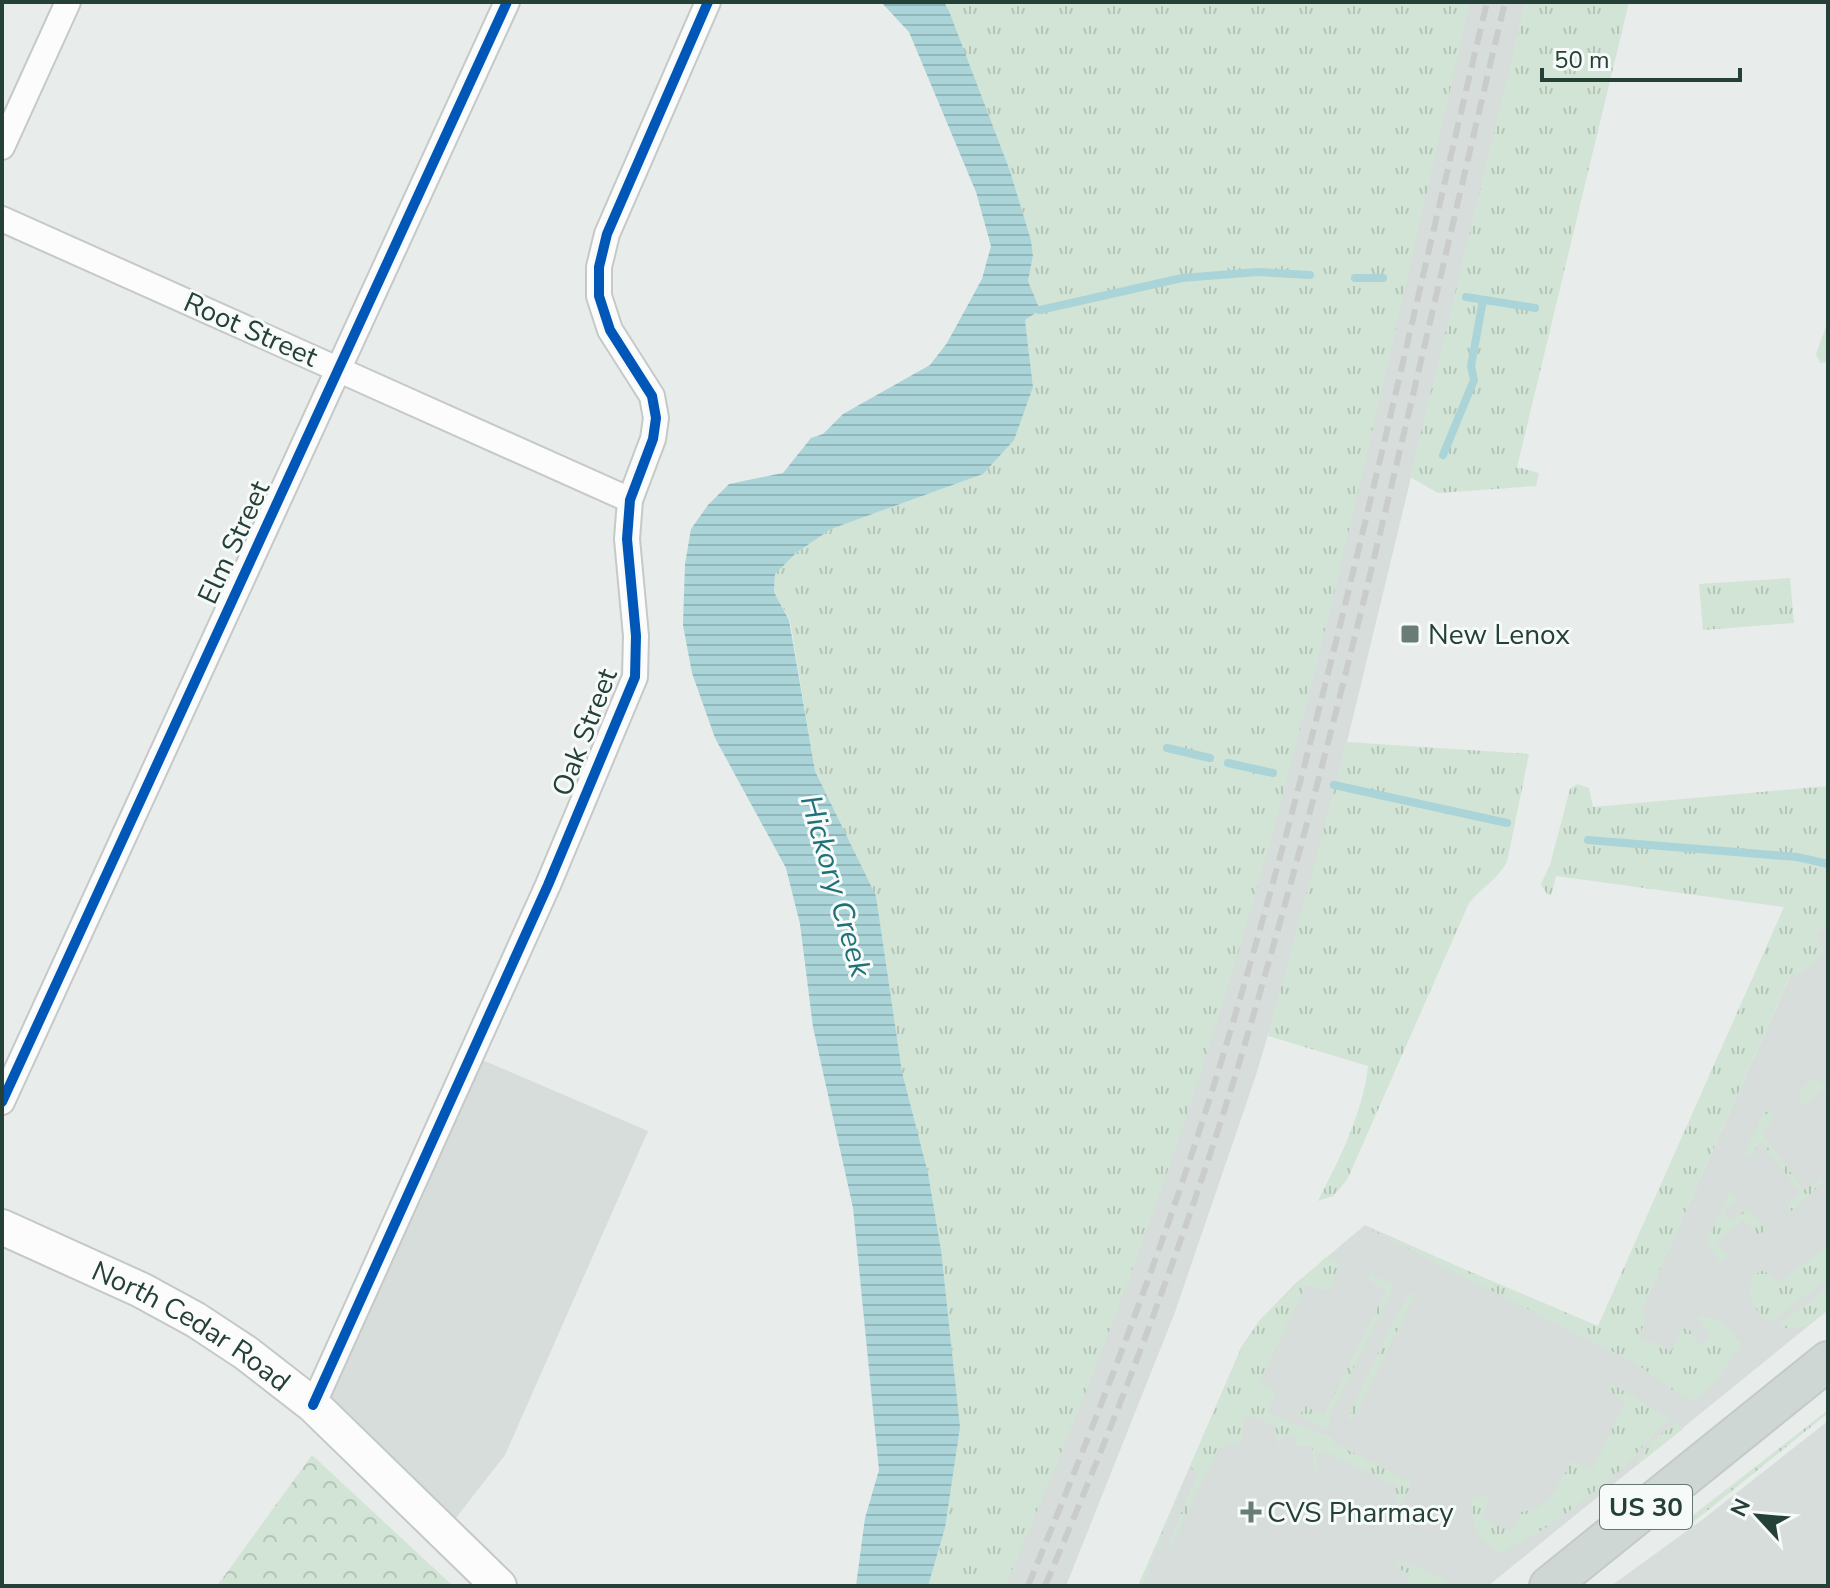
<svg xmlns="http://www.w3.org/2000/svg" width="1830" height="1588" viewBox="0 0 1830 1588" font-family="'Nunito Sans',sans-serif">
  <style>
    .built { fill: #d6ddda }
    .grass { fill: url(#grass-tufts) }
    .forest { fill: url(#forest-crowns) }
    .water { fill: url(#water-rules) }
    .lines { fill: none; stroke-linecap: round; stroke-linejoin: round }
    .stream { stroke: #aad4d8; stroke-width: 8 }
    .street-casing { stroke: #c5c9c7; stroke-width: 28 }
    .secondary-casing { stroke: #c3c9c7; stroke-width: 38 }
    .primary-casing { stroke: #c3cac8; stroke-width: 42 }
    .street { stroke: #fcfcfc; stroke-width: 24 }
    .secondary { stroke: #fcfcfc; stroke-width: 34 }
    .primary { stroke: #cfd7d4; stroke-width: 38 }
    .rail { stroke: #c9cccb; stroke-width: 6; stroke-dasharray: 16 8; stroke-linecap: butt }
    .cycleway-casing { stroke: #f6faf8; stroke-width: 15 }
    .cycleway { stroke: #0057b8; stroke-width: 10 }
    .poi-dot { fill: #697c76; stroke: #f6faf8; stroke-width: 3 }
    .labels { text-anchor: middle; stroke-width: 6; stroke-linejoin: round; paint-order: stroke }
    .shield { fill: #f6faf8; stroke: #647871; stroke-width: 2 }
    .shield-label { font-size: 26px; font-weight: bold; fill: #254037 }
    .street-label { font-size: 28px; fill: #254037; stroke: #f6faf8 }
    .poi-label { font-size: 28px; fill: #254037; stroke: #f6faf8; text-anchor: start }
    .water-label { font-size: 30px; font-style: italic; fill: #20707a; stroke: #f6faf8 }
  </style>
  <defs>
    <pattern id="grass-tufts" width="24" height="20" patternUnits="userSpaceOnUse" patternTransform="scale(2)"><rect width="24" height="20" fill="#d2e4d6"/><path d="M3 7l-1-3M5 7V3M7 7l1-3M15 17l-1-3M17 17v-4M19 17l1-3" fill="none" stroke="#b4c5b8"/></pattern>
    <pattern id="forest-crowns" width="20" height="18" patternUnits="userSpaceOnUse" patternTransform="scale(2)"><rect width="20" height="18" fill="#d2e4d6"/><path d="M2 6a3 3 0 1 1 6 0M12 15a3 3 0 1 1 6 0" fill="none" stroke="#b4c5b8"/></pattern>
    <pattern id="water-rules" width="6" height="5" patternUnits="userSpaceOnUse" patternTransform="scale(2)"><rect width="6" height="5" fill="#aad4d8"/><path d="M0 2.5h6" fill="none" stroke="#92b7ba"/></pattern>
  </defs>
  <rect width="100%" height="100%" fill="#e8ecea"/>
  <g class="built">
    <path d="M 1464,2 L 1526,2 L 1347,742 L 1297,938 L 1256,1075 L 1175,1312 L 1066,1586 L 980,1586 Z"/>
    <path d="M 1828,918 L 1828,1310 L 1488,1586 L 1138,1586 L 1242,1346 L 1260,1320 L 1295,1284 L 1365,1225 L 1595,1328 L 1629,1338 L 1810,932 Z"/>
    <path d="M 473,1056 L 648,1131 L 505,1455 L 445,1532 L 317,1405 Z"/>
    <path d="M 1828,1421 L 1828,1586 L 1611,1586 L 1702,1520 Z"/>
  </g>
  <g class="grass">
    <path d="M 944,2 L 1470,2 C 1410,261 1355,522 1287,779 C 1215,1054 1119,1325 1005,1586 L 928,1586 L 945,1528 L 941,1250 L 928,1173 L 902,1072 L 876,897 L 815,771 L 790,620 L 774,592 L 775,573 L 796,553 L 831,529 L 983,474 L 1033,387 L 1025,320 L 1040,310 L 1028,281 L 1033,256 L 1031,240 L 1010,171 Z"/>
    <path d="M 1526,2 L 1629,2 L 1517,467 L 1539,473 L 1536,486 L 1438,493 L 1410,477 Z"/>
    <path d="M 1828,321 L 1828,362 L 1820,363 L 1816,354 Z"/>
    <path d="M 1790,578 L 1794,623 L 1703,630 L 1699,584 Z"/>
    <path d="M 1347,742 L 1529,754 L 1507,862 C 1497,880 1481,888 1469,903 L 1347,1180 L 1333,1196 L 1318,1201 C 1339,1160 1363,1113 1368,1066 L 1268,1036 Z"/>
    <path d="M 1577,784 L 1589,788 L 1593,807 L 1828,786 L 1828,924 L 1815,935 L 1825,952 L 1798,975 L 1791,974 L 1642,1309 L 1646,1317 L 1639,1337 L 1671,1351 L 1682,1329 L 1688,1328 L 1700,1345 L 1710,1336 L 1698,1316 L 1720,1320 L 1741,1344 L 1718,1380 L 1693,1400 L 1679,1395 L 1637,1364 L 1365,1227 L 1598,1326 L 1784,907 L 1556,876 L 1551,895 L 1547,894 L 1541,884 L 1550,865 L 1570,789 Z"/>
    <path d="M 1816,1077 L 1828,1089 L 1828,1094 L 1822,1088 L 1806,1105 L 1801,1105 L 1799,1091 Z"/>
    <path d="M 1764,1112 L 1771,1112 L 1774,1118 L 1762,1134 L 1804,1190 L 1821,1179 L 1823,1182 L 1792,1211 L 1786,1206 L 1801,1193 L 1762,1143 L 1747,1157 L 1744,1155 Z"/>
    <path d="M 1730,1191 L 1737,1199 L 1724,1211 L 1731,1221 L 1747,1209 L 1766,1229 L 1759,1235 L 1743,1220 L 1716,1242 L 1728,1256 L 1721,1263 L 1707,1242 Z"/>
    <path d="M 1828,1245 L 1828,1279 L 1769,1323 C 1754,1309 1744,1295 1754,1275 L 1764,1270 L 1778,1284 Z"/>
    <path d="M 1326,1257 L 1340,1262 L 1329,1291 L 1306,1285 L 1259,1383 L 1276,1392 L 1267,1413 L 1323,1435 L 1329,1433 L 1334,1443 L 1412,1483 L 1397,1512 L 1395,1486 L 1328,1453 L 1316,1454 L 1317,1471 L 1314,1472 L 1312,1446 L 1297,1446 L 1296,1436 L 1279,1438 L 1280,1457 L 1275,1427 L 1253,1416 L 1244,1417 L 1242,1441 L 1219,1448 L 1167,1554 L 1177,1524 L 1162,1558 L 1198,1473 L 1190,1468 L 1242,1346 L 1260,1320 Z"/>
    <path d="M 1370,1274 L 1392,1284 L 1393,1288 L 1329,1417 L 1329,1426 L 1322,1428 L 1299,1416 L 1305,1406 L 1324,1415 L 1386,1291 L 1369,1280 Z"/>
    <path d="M 1828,1288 L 1828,1310 L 1805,1327 L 1781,1328 L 1781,1324 Z"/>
    <path d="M 1410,1293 L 1415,1295 L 1354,1418 L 1347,1420 L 1391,1326 Z"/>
    <path d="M 1612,1384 L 1670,1419 C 1654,1431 1644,1445 1631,1460 C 1615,1477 1527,1547 1508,1547 L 1506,1555 C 1481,1547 1470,1525 1472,1499 L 1485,1494 L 1490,1499 L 1481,1517 L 1511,1532 L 1521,1512 C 1554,1508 1556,1486 1572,1461 L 1593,1469 L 1625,1402 L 1609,1393 L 1607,1388 Z"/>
    <path d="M 1828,1410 L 1828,1413 L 1691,1524 L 1687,1520 Z"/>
    <path d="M 1677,1422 L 1683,1429 L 1636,1466 L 1649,1443 Z"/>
    <path d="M 1186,1479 L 1142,1586 L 1138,1586 Z"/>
    <path d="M 1397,1559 L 1440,1577 L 1451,1586 L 1406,1586 L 1411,1575 L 1396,1567 Z"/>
  </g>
  <path class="forest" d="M 312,1455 L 453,1586 L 217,1586 Z"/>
  <path class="water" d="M 881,2 L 944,2 L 949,11 L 1010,171 L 1031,240 L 1033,256 L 1028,281 L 1040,310 L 1025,320 L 1033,387 L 1014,440 L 983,474 L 831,529 L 796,553 L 775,574 L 774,592 L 789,620 L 815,771 L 876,896 L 902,1072 L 928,1173 L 941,1250 L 960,1427 L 945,1528 L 928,1586 L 856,1586 L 865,1518 L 879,1470 L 853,1208 L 813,1027 L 800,924 L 786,868 L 715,738 L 692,673 L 683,625 L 685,564 L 691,529 L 708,505 L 729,484 L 783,473 L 811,438 L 823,434 L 843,414 L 930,365 L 947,343 L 982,279 L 991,246 L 976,192 L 909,32 Z"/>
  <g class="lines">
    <g class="stream">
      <path d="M 1355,278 L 1383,278"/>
      <path d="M 1466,297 L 1535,308"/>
      <path d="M 1040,310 L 1182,278 L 1258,272 L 1310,275"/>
      <path d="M 1443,455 L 1474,380 L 1471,366 L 1483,300"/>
      <path d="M 1167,748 L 1210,758"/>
      <path d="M 1228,763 L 1273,773"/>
      <path d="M 1334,785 L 1507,823"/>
      <path d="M 1588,840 L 1797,857 L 1828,864"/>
    </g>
    <defs>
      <g id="street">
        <path d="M 2,147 L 68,2"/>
        <path d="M 2,219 L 630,500"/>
        <path d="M 2,1102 L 507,2"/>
        <path d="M 313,1405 L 548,885 L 635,677 L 636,636 L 627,539 L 630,500 L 653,439 L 656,418 L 652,396 L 610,330 L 599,296 L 599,267 L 607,234 L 708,2"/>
      </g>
      <g id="secondary">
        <path id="s1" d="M 2,1227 L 141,1290 L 196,1320 L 246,1353 L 313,1405 L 499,1586"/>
      </g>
      <path id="primary" d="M 1549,1586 L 1828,1361"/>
    </defs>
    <use href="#street" class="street-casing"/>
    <use href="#secondary" class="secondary-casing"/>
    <use href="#primary" class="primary-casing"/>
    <use href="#street" class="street"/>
    <use href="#secondary" class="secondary"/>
    <use href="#primary" class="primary"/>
    <g class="rail">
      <path d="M 1028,1586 C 1101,1409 1170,1232 1225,1049 C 1329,705 1404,351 1487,2"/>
      <path d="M 1045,1586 C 1119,1413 1186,1237 1241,1057 C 1345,710 1421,354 1505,2"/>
    </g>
    <defs>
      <g id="cycleway">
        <path d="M 2,1102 L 507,2"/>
        <path d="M 313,1405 L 548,885 L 635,677 L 636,636 L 627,539 L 630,500 L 653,439 L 656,418 L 652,396 L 610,330 L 599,296 L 599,267 L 607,234 L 708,2"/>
      </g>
    </defs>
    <use href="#cycleway" class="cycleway-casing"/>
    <use href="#cycleway" class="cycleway"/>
  </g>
  <g class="poi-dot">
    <rect x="1400" y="624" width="20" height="20" rx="4"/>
    <path d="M1247 1500h8v8h8v8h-8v8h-8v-8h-8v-8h8z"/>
  </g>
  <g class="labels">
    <rect class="shield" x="1600" y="1485" width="92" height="44" rx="6"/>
    <g class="shield-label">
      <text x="1646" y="1516">US 30</text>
    </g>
    <g class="street-label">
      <text transform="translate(251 329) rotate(24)" y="10">Root Street</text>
      <text transform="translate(233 542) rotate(-65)" y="10">Elm Street</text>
      <text transform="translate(584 732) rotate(-69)" y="10">Oak Street</text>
      <text dy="10" stroke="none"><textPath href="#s1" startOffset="214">North Cedar Road</textPath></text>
    </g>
    <g class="poi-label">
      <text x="1428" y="644">New Lenox</text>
      <text x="1267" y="1522">CVS Pharmacy</text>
    </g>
    <g class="water-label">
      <text transform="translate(836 886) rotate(74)" y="10">Hickory Creek</text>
    </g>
  </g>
  <rect width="1830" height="1588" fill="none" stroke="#254037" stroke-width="8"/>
  <g transform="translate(1758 1516) rotate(296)" stroke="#f6faf8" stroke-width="6" paint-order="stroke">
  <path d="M0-6L14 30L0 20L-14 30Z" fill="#254037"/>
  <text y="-12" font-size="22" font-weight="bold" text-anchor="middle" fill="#254037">N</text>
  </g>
  <path d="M1542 68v12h198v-12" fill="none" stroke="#254037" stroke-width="4"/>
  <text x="1554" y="68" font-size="24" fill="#254037" stroke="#f6faf8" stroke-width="6" paint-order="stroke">50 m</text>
</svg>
